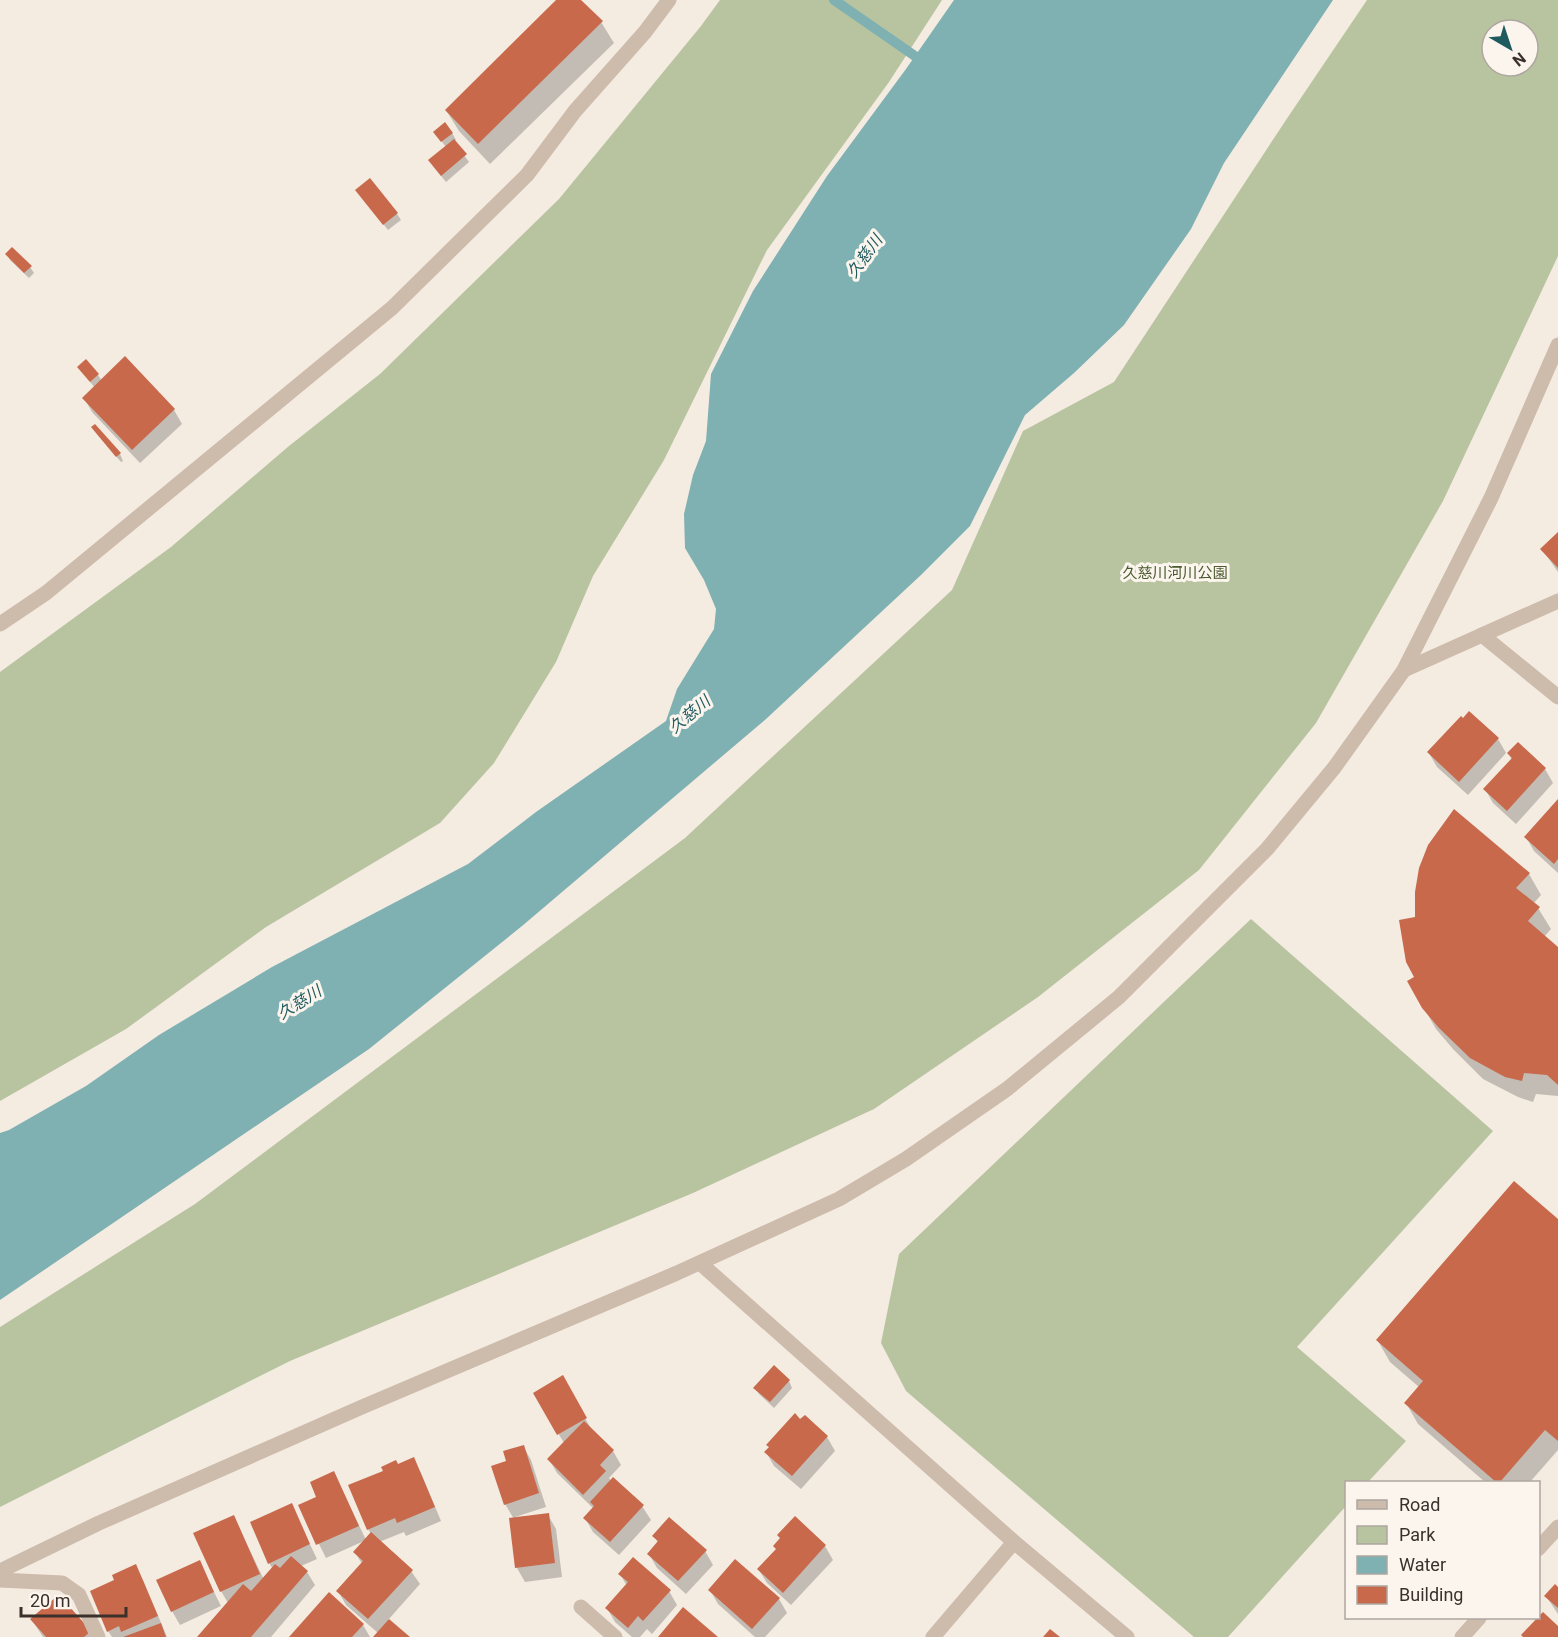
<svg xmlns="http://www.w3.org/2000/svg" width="1558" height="1637" viewBox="0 0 1558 1637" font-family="Roboto,'Noto Sans JP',sans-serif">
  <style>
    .green { fill: #b8c4a0; fill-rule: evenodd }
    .water { fill: #7fb0b2 }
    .shadow { fill: #0003 }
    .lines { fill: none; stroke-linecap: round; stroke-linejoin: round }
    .stream { stroke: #7fb0b2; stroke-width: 10 }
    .building { fill: #c8694b }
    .minor { stroke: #cdbbac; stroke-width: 15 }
    .labels { text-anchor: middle; stroke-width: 6; stroke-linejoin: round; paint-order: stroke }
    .park-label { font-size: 15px; fill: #4a5a2e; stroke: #fbf5ee }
    .water-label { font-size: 16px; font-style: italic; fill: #1f5a5e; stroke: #fbf5ee }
  </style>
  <rect width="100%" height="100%" fill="#f4ebe1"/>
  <g class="green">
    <path d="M 720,0 L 942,0 L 889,82 L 767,250 L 664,460 L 593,576 L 556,662 L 494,763 L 440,823 L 266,927 L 126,1029 L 0,1101 L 0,672 L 171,547 L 289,446 L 380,374 L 559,199 L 701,26 Z"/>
    <path d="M 1367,0 L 1558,0 L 1558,256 L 1443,501 L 1316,723 L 1199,870 L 1038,997 L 874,1109 L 693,1193 L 290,1361 L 0,1507 L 0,1327 L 195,1204 L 685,838 L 952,590 L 1023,431 L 1114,382 L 1286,120 ZM 1492,30 L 1528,30 L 1528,66 L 1492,66 Z"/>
    <path d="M 1251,919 L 1493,1131 L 1297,1347 L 1406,1441 L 1368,1482 L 1346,1482 L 1346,1506 L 1228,1637 L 1194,1637 L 906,1391 L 881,1343 L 899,1254 Z"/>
  </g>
  <path class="water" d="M 954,0 L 1333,0 L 1224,163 L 1191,229 L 1124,325 L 1074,373 L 1025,415 L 970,526 L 921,575 L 766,719 L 522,926 L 369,1049 L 0,1300 L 0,1133 L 9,1130 L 86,1086 L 159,1035 L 272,967 L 468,864 L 536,812 L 666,721 L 677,689 L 714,629 L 716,609 L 704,580 L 685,548 L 684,514 L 693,475 L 706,441 L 711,374 L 753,291 L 827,176 L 906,69 Z"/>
  <g class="shadow">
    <path d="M 558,0 L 579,0 L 601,22 L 614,43 L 490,164 L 459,131 L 446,110 Z"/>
    <path d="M 452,133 L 456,140 L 454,141 L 469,162 L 446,182 L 434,167 L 446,147 L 439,138 Z"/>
    <path d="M 361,196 L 397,214 L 401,220 L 388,230 Z"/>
    <path d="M 7,254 L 30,267 L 34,273 L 29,278 L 10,260 Z"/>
    <path d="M 125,359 L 174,410 L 182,424 L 140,463 L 92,412 L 84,398 L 95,388 L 79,368 L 98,375 L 102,381 Z"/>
    <path d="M 95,426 L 120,454 L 123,461 L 121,462 L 97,434 L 93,428 Z"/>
    <path d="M 1558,534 L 1558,572 L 1542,549 Z"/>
    <path d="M 1470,713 L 1498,739 L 1506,753 L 1468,795 L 1437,767 L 1429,753 Z"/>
    <path d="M 1518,744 L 1545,769 L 1553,783 L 1516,824 L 1493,803 L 1485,789 L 1512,760 L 1509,754 Z"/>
    <path d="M 1558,801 L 1558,873 L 1534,851 L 1526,837 Z"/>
    <path d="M 1529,874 L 1541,895 L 1533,904 L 1538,908 L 1551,929 L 1544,937 L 1558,949 L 1558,1096 L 1536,1094 L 1533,1102 L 1518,1097 L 1483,1079 L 1453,1049 L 1436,1029 L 1409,982 L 1416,977 L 1417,918 Z"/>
    <path d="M 1558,1221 L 1558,1450 L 1530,1482 L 1485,1482 L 1418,1424 L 1406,1403 L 1419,1387 L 1390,1362 L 1378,1341 Z"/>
    <path d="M 562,1378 L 593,1432 L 613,1451 L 621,1465 L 609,1478 L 611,1481 L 642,1506 L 651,1520 L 619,1555 L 593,1532 L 585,1518 L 594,1509 L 557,1473 L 549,1459 L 564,1443 L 535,1394 Z"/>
    <path d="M 789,1381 L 792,1388 L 774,1408 L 759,1394 L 755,1388 Z"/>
    <path d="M 800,1421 L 827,1437 L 835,1451 L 801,1489 L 774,1466 L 766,1452 Z"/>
    <path d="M 523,1446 L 531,1460 L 546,1507 L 515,1517 L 548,1515 L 556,1529 L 562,1577 L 525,1582 L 517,1568 L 511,1520 L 514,1519 L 505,1504 L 508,1462 Z"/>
    <path d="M 413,1459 L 421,1473 L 441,1521 L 406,1536 L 404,1532 L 379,1542 L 411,1571 L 420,1584 L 388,1620 L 407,1637 L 375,1637 L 378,1633 L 346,1605 L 338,1591 L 362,1564 L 355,1552 L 364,1541 L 326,1558 L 300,1506 L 318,1498 L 334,1473 L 366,1540 L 371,1534 L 368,1529 L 398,1466 Z"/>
    <path d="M 291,1505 L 317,1559 L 301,1566 L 307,1572 L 315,1585 L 271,1637 L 199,1637 L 228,1603 L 221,1591 L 234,1517 L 264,1580 L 273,1569 L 269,1563 Z"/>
    <path d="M 795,1518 L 825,1546 L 833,1560 L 791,1605 L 767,1583 L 759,1570 L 777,1550 Z"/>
    <path d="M 654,1536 L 705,1551 L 713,1565 L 686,1594 L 657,1568 L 649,1554 L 658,1543 Z"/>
    <path d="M 199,1562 L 221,1606 L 180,1625 L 172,1611 Z"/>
    <path d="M 135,1566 L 143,1580 L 167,1637 L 112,1637 L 108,1631 Z"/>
    <path d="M 620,1574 L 669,1591 L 677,1605 L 652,1634 L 647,1629 L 640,1637 L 632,1637 L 615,1622 L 607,1608 L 627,1586 Z"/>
    <path d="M 1558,1589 L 1558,1614 L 1546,1596 Z"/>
    <path d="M 710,1590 L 779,1599 L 787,1613 L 765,1637 L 755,1637 L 718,1604 Z"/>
    <path d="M 55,1599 L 92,1637 L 43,1637 L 32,1620 Z"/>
    <path d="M 363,1625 L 370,1637 L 291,1637 Z"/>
  </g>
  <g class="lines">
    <path class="stream" d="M 834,0 L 925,63"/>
  </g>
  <g class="building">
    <path d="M 556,0 L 581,0 L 603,21 L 478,144 L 445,110 Z"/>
    <path d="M 445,122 L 453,133 L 441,142 L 433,132 Z"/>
    <path d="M 454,139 L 467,154 L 441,176 L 428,160 Z"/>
    <path d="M 370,178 L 398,213 L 383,225 L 355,190 Z"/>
    <path d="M 12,247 L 32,266 L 24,273 L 5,254 Z"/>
    <path d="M 125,356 L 175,409 L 132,450 L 82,398 Z"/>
    <path d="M 86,359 L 99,374 L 90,382 L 77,367 Z"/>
    <path d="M 95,424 L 121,453 L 116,457 L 91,427 Z"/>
    <path d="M 1558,532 L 1558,568 L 1540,549 Z"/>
    <path d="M 1469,711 L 1499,738 L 1459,782 L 1427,752 L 1461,716 L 1463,718 Z"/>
    <path d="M 1518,742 L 1546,768 L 1507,811 L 1483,789 L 1512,758 L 1507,753 Z"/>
    <path d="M 1558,799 L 1558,859 L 1554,864 L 1524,837 Z"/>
    <path d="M 1454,809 L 1530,873 L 1516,888 L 1540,907 L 1528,921 L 1558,947 L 1558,1085 L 1547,1075 L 1524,1073 L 1522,1081 L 1505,1077 L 1470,1058 L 1439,1028 L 1422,1008 L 1407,981 L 1414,977 L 1406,962 L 1399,920 L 1415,917 L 1415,892 L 1419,868 L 1428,845 Z"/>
    <path d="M 1514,1181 L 1558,1219 L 1558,1441 L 1545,1430 L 1500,1482 L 1496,1482 L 1404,1403 L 1423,1381 L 1376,1340 Z"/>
    <path d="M 774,1365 L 790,1380 L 770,1402 L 753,1388 Z"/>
    <path d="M 563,1375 L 587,1418 L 557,1435 L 533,1393 Z"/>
    <path d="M 795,1413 L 800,1419 L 805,1415 L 828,1436 L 792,1476 L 764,1452 L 769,1447 L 766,1445 Z"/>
    <path d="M 584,1421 L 614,1450 L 600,1465 L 606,1471 L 583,1495 L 547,1459 Z"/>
    <path d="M 524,1445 L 539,1493 L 504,1505 L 491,1466 L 506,1461 L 503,1451 Z"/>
    <path d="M 414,1457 L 435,1507 L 397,1523 L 395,1518 L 367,1530 L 348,1485 L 383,1471 L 381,1467 L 396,1460 L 398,1464 Z"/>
    <path d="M 334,1471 L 359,1526 L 316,1545 L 298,1505 L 316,1497 L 310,1482 Z"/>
    <path d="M 613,1477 L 644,1505 L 610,1542 L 583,1518 L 594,1506 L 590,1502 Z"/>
    <path d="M 292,1503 L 310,1544 L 268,1564 L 250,1522 Z"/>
    <path d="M 549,1513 L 555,1563 L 515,1568 L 509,1518 Z"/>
    <path d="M 234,1515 L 260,1574 L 220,1592 L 193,1533 Z"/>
    <path d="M 795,1516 L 826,1545 L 783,1593 L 757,1569 L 776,1549 L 773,1546 L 780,1538 L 777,1535 Z"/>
    <path d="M 669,1517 L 707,1550 L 678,1581 L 647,1554 L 658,1541 L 652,1536 Z"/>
    <path d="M 371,1532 L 413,1570 L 368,1619 L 336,1591 L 363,1561 L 353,1552 Z"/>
    <path d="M 291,1556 L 308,1571 L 251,1637 L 197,1637 L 243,1584 L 251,1591 L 275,1564 L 280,1568 Z"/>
    <path d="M 633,1557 L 671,1590 L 643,1621 L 638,1616 L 628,1628 L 605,1608 L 628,1582 L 618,1574 Z"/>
    <path d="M 735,1559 L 780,1598 L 752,1629 L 708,1590 Z"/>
    <path d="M 200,1560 L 214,1592 L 171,1612 L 156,1580 Z"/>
    <path d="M 136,1564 L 158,1616 L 121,1632 L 119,1626 L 107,1632 L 90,1591 L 114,1580 L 112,1575 Z"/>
    <path d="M 1555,1584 L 1558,1587 L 1558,1608 L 1544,1596 Z"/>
    <path d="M 329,1592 L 364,1624 L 352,1637 L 289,1637 Z"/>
    <path d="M 56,1597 L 59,1602 L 62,1598 L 91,1631 L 84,1637 L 46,1637 L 30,1619 Z"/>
    <path d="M 683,1607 L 718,1637 L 658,1637 Z"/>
    <path d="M 1543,1612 L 1558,1626 L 1558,1637 L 1523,1637 L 1521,1635 Z"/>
    <path d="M 389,1619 L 410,1637 L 373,1637 Z"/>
    <path d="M 161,1623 L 166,1637 L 123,1637 Z"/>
    <path d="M 1050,1629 L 1060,1637 L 1043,1637 Z"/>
  </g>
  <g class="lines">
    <g class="minor">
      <path d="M 0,624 L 46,593 L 392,308 L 527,175 L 575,111 L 645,32 L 669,0"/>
      <path d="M 1482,635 L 1558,697"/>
      <path d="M 1404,670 L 1558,601"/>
      <path d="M 700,1263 L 1014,1542 L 1127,1637"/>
      <path d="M 1538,1549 L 1558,1527"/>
      <path d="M 0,1571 L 99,1523 L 362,1407 L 677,1273 L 839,1199 L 906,1159 L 1007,1089 L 1119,997 L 1267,849 L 1334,768 L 1404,670 L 1491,498 L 1558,345"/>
      <path d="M 0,1580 L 62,1583 L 79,1595 L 98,1637"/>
      <path d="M 581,1607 L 615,1637"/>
      <path d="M 933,1637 L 1014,1542"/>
      <path d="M 1462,1637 L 1479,1618"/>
    </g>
  </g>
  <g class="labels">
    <g class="park-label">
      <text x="1175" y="578">久慈川河川公園</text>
    </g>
    <g class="water-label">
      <text transform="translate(864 256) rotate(-54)" y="6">久慈川</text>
      <text transform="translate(689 714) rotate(-40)" y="6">久慈川</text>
      <text transform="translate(299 1002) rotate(-32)" y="6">久慈川</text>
    </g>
  </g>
  <rect x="1345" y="1481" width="195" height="138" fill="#fbf5ee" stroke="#aea6a0" stroke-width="1.5"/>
  <rect x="1357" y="1500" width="30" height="9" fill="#cdbbac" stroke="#aea6a0" stroke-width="1.5"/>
  <text x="1399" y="1511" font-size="18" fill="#3b302b">Road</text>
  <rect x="1357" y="1526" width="30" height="18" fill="#b8c4a0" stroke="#aea6a0" stroke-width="1.5"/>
  <text x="1399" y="1541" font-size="18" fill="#3b302b">Park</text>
  <rect x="1357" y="1556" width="30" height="18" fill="#7fb0b2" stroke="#aea6a0" stroke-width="1.5"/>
  <text x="1399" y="1571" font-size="18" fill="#3b302b">Water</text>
  <rect x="1357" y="1586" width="30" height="18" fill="#c8694b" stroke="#aea6a0" stroke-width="1.5"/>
  <text x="1399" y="1601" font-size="18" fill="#3b302b">Building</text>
  <g transform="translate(1510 48) rotate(141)"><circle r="28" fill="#fbf5ee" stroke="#aea6a0" stroke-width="1.5"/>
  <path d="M0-4.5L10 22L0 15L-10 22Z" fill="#1f5a5e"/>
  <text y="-9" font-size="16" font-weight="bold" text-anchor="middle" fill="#3b302b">N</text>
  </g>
  <path d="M21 1607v9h105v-9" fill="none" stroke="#3b302b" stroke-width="3"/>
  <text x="30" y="1607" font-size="18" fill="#3b302b" stroke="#fbf5ee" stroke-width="4.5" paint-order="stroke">20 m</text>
</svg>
